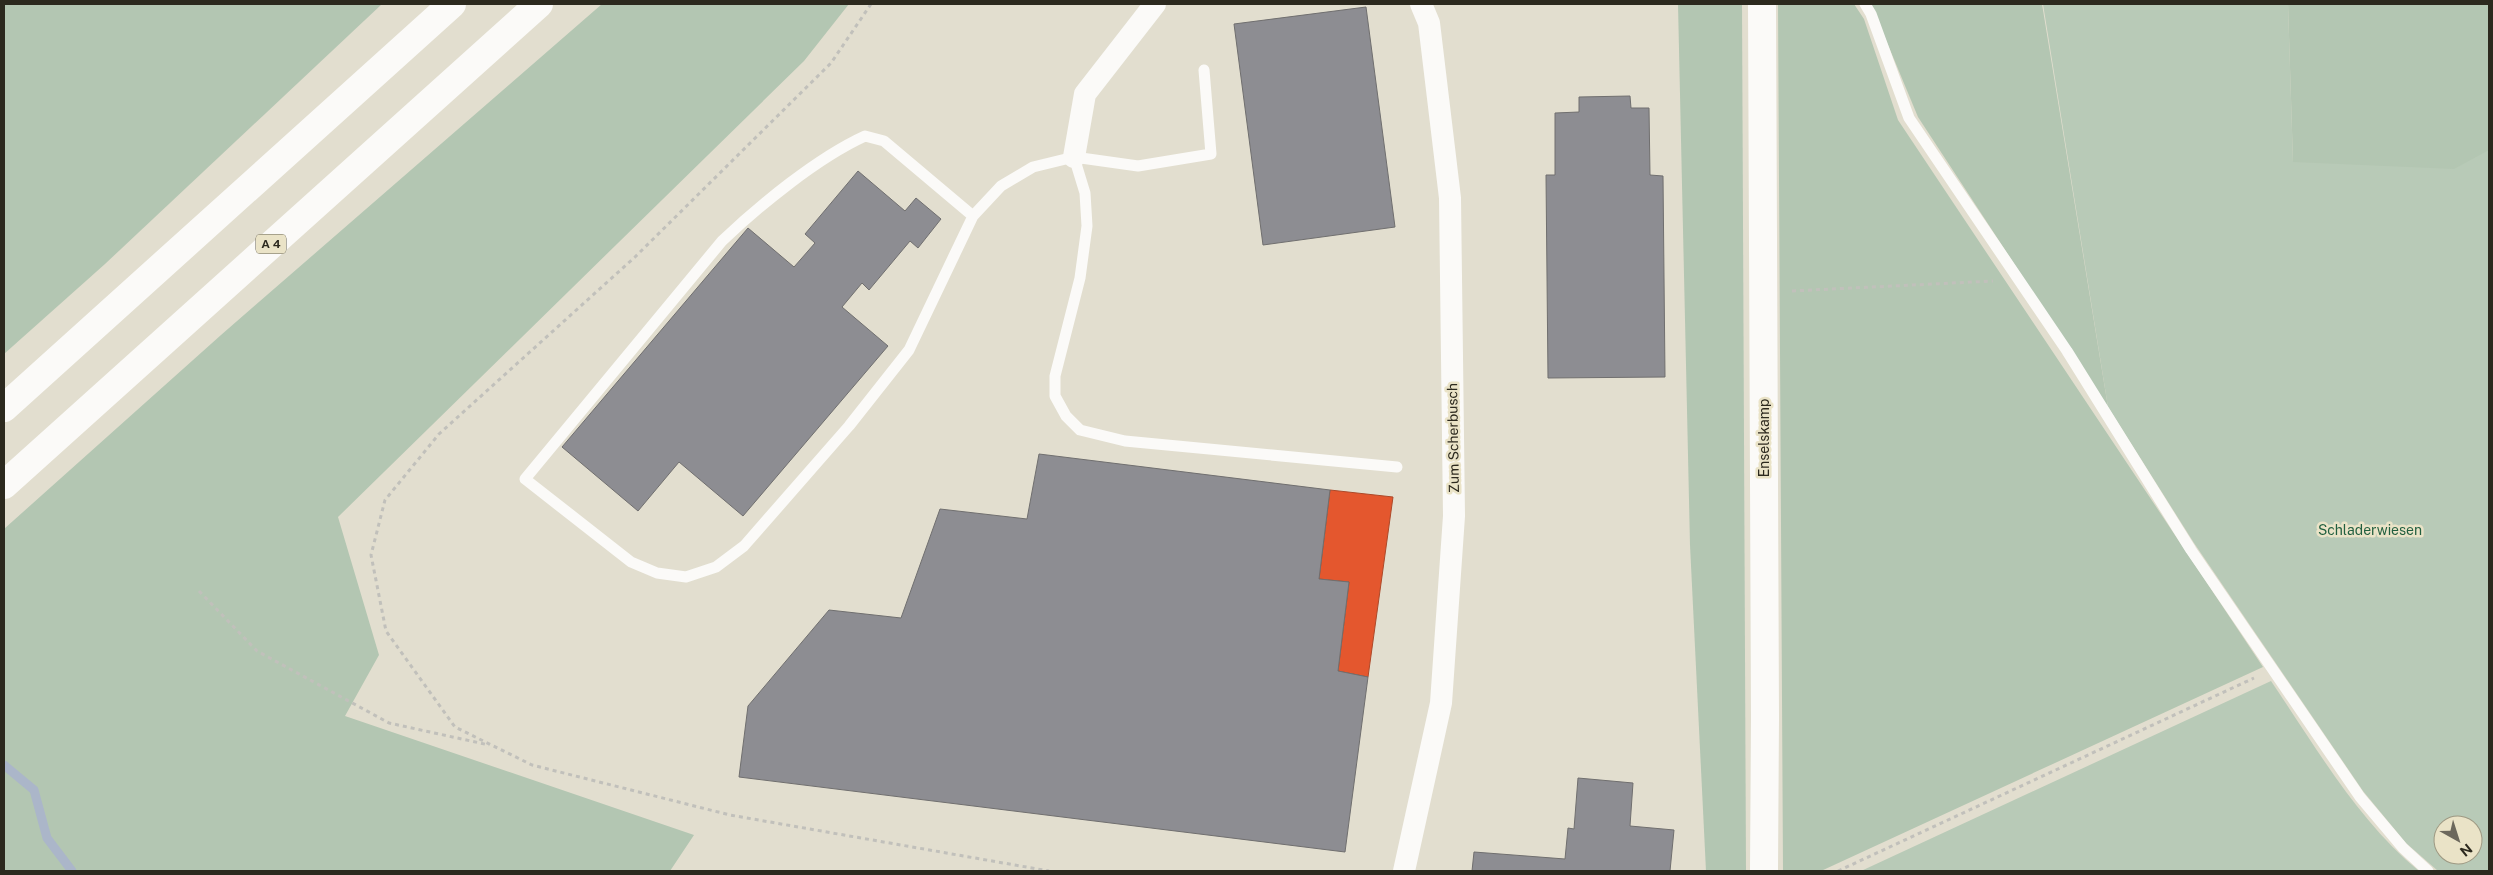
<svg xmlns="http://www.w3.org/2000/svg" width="2493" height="875" viewBox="0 0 2493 875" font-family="'Public Sans',sans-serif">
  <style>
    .green { fill: #b8cab7; fill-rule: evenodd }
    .forest { fill: #b3c6b2 }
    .shops { fill: #e4572e; stroke: #ad4929 }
    .industry { fill: #8d8d92; stroke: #706f6f }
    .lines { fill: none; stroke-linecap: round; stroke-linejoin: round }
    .stream { stroke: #abb6c9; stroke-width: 9 }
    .path { stroke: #c1c0bb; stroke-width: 3; stroke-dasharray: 4 4; stroke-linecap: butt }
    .lane { stroke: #fbfaf8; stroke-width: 11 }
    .street { stroke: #fbfaf8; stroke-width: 22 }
    .secondary { stroke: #fbfaf8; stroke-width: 28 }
    .highway { stroke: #fbfaf8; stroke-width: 28 }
    .labels { text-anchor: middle; stroke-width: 5; stroke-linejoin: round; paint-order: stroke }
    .shield { fill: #eae3c7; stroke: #656151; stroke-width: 1 }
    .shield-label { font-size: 12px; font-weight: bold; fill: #2c291e }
    .street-label { font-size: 14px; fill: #2c291e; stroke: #eae3c7 }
    .park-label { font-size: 14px; fill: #215f3f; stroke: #eae3c7 }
  </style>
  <rect width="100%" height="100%" fill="#e2decf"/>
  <g class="green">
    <path d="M 2043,4 L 2288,4 L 2293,162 L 2489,4 L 2489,871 L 2438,871 L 2406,843 L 2363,791 L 2194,543 L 2108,407 ZM 2443,825 L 2473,825 L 2473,855 L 2443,855 Z"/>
    <path d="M 2271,681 C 2316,747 2357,820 2419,871 L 1861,871 Z"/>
  </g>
  <g class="forest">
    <path d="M 4,4 L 382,4 L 105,264 L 4,354 Z"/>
    <path d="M 602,4 L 849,4 L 804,61 L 338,517 L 379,655 L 345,716 L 694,835 L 670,871 L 4,871 L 4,529 L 221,335 Z"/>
    <path d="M 1678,4 L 1742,4 L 1746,871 L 1706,871 L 1690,545 Z"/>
    <path d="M 1778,4 L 1854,4 L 1864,19 L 1898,120 L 2263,667 L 1821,871 L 1783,871 Z"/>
    <path d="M 1871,4 L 2042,4 L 2108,407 L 1918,117 Z"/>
    <path d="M 2288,4 L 2489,4 L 2489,150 L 2454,169 L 2293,162 Z"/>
  </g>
  <path class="shops" d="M 1330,490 L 1393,497 L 1368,677 L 1338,671 L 1349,582 L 1319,579 Z"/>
  <g class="industry">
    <path d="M 1366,7 L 1395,227 L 1263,245 L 1234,24 Z"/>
    <path d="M 1630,96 L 1631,108 L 1649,108 L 1650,175 L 1663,176 L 1665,377 L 1548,378 L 1546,175 L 1555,175 L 1555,113 L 1579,112 L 1579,97 Z"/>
    <path d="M 858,171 L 905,211 L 916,198 L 941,219 L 918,248 L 910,241 L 869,290 L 862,283 L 842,307 L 888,346 L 743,516 L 679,462 L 638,511 L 562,447 L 748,228 L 794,267 L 815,243 L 805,234 Z"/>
    <path d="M 1039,454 L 1330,490 L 1319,579 L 1349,582 L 1338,671 L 1368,677 L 1345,852 L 739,777 L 748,706 L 829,610 L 901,618 L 940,509 L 1027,519 Z"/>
    <path d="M 1578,778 L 1633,783 L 1630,826 L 1674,830 L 1670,871 L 1472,871 L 1474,852 L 1565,859 L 1568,828 L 1574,829 Z"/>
  </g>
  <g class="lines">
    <path class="stream" d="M 4,765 L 34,790 L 47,838 L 72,871"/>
    <g class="path">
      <path d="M 871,4 L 831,63 L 635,257 L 439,434 L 385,500 L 371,555 L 386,631 L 455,727 L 532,765 L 730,815 L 1049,871"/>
      <path d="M 1792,291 L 1993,281"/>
      <path d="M 199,591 L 257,651 L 389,723 L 489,745"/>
      <path d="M 1838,871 L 2254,678"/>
    </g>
    <g class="lane">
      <path d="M 1865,4 L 1871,14 L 1909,118 L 2067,351 L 2191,550 L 2360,797 L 2403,848 L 2428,871"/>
      <path d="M 1074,157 L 1085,193 L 1087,226 L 1080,278 L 1055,376 L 1055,396 L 1066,416 L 1080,430 L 1125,441 L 1397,467"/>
      <path d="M 973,216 L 884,141 L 865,136 C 817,158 760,205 722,241 L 525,479 L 631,562 L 657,573 L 686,577 L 716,567 L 744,546 L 849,426 L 909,350 L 973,216 L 1001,186 L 1033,167 L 1074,157 L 1138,166 L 1211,154 L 1204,70"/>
    </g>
    <g class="street">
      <path d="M 1074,157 L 1085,94 L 1155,4"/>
      <path d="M 1404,871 L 1441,703 L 1454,516 L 1450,198 L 1429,23 L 1421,4"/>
    </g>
    <path class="secondary" d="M 1762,4 L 1765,718 L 1764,871"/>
    <g class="highway">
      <path d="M 4,408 L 452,4"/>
      <path d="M 4,485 L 539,4"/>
    </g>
  </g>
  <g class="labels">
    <rect class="shield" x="256" y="234.5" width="30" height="19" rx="4"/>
    <g class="shield-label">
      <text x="271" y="248">A 4</text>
    </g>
    <g class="street-label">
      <text transform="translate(1453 438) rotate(-91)" y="5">Zum Scherbusch</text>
      <text transform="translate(1764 438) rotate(-90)" y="5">Enselskamp</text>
    </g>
    <g class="park-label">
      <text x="2370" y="535">Schladerwiesen</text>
    </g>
  </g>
  <rect width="2493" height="875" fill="none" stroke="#2c291e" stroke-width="10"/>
  <g transform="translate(2458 840) rotate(141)"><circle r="24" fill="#eae3c7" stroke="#9e9983"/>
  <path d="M0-4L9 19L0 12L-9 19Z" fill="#6c685c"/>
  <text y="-8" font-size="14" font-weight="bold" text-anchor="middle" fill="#2c291e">N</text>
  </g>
</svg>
